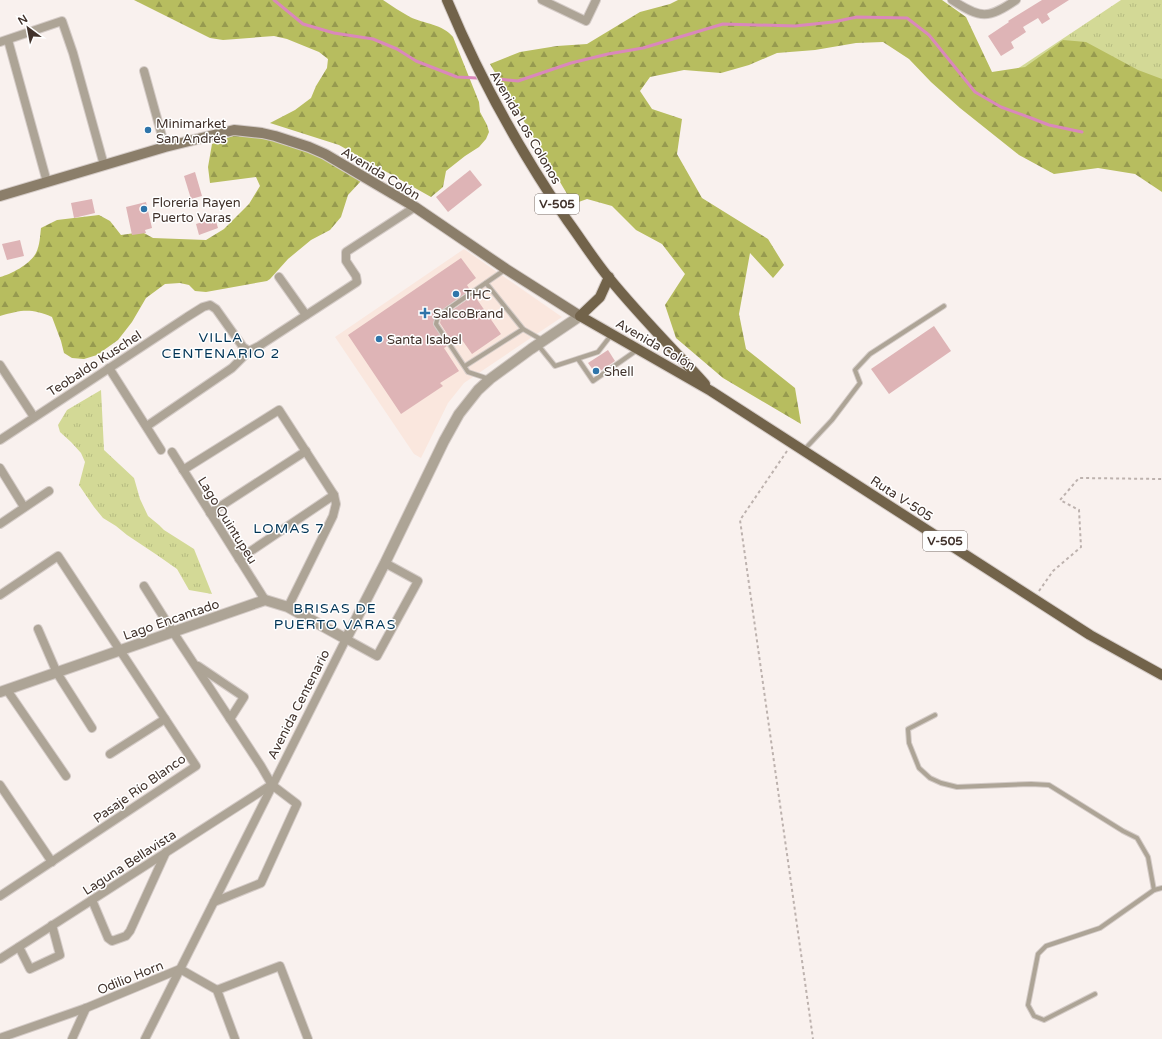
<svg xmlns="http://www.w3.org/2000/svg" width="1162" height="1039" viewBox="0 0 1162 1039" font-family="'Varela Round',sans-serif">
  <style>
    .built { fill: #fae7de }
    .grass { fill: url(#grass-tufts) }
    .forest { fill: url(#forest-firs) }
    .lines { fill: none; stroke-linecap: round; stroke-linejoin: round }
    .stream { stroke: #da88bb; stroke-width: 3 }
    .building { fill: #deb4b6 }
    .service-casing { stroke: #d4cbc7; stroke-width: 6 }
    .minor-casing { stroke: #d4cbc7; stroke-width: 10 }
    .tertiary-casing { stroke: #d4cbc7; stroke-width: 12 }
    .secondary-casing { stroke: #d4cbc7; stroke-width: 12 }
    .primary-casing { stroke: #d4cbc7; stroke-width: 12 }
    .path { stroke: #bdb2ae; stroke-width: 2; stroke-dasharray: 3 3; stroke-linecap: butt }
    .service { stroke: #ada496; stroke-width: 4 }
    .minor { stroke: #ada496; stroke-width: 8 }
    .tertiary { stroke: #ada496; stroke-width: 10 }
    .secondary { stroke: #8b7e6a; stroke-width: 10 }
    .primary { stroke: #72634a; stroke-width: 10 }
    .poi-dot { fill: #2f75aa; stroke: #fff; stroke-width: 1.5 }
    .labels { text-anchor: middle; stroke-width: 3; stroke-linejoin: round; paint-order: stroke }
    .shield { fill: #fff; stroke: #7a706b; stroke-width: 1 }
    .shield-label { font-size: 12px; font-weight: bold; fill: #41322b }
    .poi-label { font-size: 13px; fill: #41322b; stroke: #fff; text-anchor: start }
    .street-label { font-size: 13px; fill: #41322b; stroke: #fff }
    .neighbourhood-label { font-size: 14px; letter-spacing: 1px; fill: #003456; stroke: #fff }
  </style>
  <defs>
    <pattern id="grass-tufts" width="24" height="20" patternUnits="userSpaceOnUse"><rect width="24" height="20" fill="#d3d996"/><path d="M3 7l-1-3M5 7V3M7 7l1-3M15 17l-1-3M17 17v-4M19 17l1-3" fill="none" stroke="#b6bb81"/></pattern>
    <pattern id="forest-firs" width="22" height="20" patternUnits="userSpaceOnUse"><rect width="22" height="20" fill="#b7bd5f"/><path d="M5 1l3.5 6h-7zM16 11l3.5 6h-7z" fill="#969a4f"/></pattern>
  </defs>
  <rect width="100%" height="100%" fill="#f9f1ee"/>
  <path class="built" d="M 464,249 L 562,317 L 464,383 L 448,403 L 421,458 L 414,454 L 335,337 Z"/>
  <g class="grass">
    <path d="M 1121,0 L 1162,0 L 1162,107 L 1008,75 Z"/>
    <path d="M 101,390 L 104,450 L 134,478 L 140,499 L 148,516 L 159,525 L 164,530 L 194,549 L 212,594 L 189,590 L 177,569 L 157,555 L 127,535 L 116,526 L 103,518 L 94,507 L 79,485 L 85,462 L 81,453 L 71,442 L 60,432 L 58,425 L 67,410 Z"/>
  </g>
  <g class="forest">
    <path d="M 134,0 L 383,0 C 392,6 401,12 410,17 C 424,24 443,24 453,37 L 479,102 L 480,112 L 487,125 L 489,132 L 486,139 L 479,147 L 465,156 L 446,171 L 443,187 L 431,197 L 339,145 L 270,123 L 295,110 L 311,98 L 316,86 L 327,68 L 328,59 L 319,52 L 287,39 L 274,36 L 223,40 L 210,38 Z"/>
    <path d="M 678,0 L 942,0 L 966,17 L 992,72 L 1025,67 L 1063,40 L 1086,42 L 1138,70 L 1162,79 L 1162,192 L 1135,174 L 1098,168 L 1054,174 L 1019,155 L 960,108 L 931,82 L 909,59 L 883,42 L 856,43 L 815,50 L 777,53 L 749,65 L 721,73 L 684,70 L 650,77 L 640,91 L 652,109 L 682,119 L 677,154 L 702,198 L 768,239 L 784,265 L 773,278 L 750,253 L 739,314 L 746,349 L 795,388 L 801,424 L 723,378 L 676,338 L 665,305 L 685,274 L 662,244 L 636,230 L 612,206 L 587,199 L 573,204 L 490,64 L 520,52 L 557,46 L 587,44 L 640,12 L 670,4 Z"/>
    <path d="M 250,129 L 333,159 L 361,181 L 348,195 L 341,217 L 330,230 L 311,240 L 288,259 L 270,279 L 267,281 L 206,292 L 195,291 L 189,285 L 180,283 L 165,284 L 146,298 L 132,322 L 118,340 L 97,355 L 84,359 L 72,358 L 64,353 L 61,341 L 52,317 C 30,308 22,310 0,316 L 0,277 C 12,274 30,264 36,253 C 40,245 40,236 41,228 L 57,220 L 99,215 L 110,221 L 121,235 L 142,232 L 153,238 L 206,240 L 224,229 L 249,204 L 260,186 L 256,177 L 210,183 L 208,167 L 212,144 Z"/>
  </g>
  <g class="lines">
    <g class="stream">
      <path d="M 274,0 L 303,24 L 334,33 L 373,39 L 397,49 L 416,61 L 457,77 L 477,78"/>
      <path d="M 498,79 L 518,81 L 571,63 L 608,54 L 643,48 L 723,24 L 795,26 L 833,22 L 857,17 L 907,18 L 929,35 L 975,92 L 1001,107 L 1031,118 L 1049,125 L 1082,132"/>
    </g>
  </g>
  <g class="building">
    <path d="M 1042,0 L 1069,0 L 1047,14 L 1050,19 L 1042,24 L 1038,18 L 1023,27 L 1026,32 L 1011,42 L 1014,48 L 1001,56 L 988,36 L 1009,22 L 1008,21 Z"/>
    <path d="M 470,170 L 482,185 L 448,212 L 436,197 Z"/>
    <path d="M 195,172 L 202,196 L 191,199 L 184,176 Z"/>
    <path d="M 92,199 L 95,213 L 74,218 L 71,203 Z"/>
    <path d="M 146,202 L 152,228 L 145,230 L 146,233 L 132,235 L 126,207 Z"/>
    <path d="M 215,218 L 218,228 L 199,235 L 196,224 Z"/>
    <path d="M 20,240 L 24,256 L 7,260 L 2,244 Z"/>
    <path d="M 461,258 L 476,278 L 467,285 L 470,290 L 436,314 L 433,324 L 447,346 L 444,348 L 459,371 L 440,383 L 443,386 L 401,414 L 348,335 Z"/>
    <path d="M 474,295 L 501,334 L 472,354 L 460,337 L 453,343 L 440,323 L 441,318 Z"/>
    <path d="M 934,326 L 951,351 L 889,394 L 871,369 Z"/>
    <path d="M 608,350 L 615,361 L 596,374 L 588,363 Z"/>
  </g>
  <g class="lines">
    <defs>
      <g id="service">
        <path d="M 486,283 L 523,329 L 542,340"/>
        <path d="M 538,345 L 555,366 L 598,352 L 612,334"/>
        <path d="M 578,359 L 593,381 L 637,350"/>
        <path d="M 465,366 L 523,329"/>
        <path d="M 489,379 L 468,372 L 436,324 L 438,316 L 506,269"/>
        <path d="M 804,450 L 832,420 L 860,383 L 855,370 L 870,354 L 944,306"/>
        <path d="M 935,715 L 908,729 L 909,743 L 919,768 L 930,778 L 941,783 L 957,787 L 1031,784 L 1049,785 L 1123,831 L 1137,838 L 1148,857 L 1154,890"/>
        <path d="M 1095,994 L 1044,1020 L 1034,1016 L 1028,1005 L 1038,954 L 1046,946 L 1100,928 L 1154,890 L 1162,888"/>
      </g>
      <g id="minor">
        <path d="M 542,0 L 586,21 L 596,0"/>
        <path d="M 952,0 C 981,19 988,19 1016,0"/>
        <path d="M 8,40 L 47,182"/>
        <path d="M 0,42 L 62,21 L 73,53 L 104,165"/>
        <path d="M 144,71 L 165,147"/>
        <path d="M 279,277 L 306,315"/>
        <path d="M 0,365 L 34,417"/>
        <path d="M 109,368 L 161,450"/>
        <path d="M 147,426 L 232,368 L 249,351 L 259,346 L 357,282 L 356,276 L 346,261 L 346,252 L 415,207"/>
        <path d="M 0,440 L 187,317 L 203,307 L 210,305 L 216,309 L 243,347 L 249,351"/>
        <path d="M 172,452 L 265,600"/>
        <path d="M 0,468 L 24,507"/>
        <path d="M 183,470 L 279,410 L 334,495 L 336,504 L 333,516 L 288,607"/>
        <path d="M 210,513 L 306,451"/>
        <path d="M 0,524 L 49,491"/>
        <path d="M 239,559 L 334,495"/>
        <path d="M 144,586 L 173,632 L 261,766 L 272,785 L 297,804 L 261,883 L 214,902"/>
        <path d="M 0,595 L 58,556 L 196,766 L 0,896"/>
        <path d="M 38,629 L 57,673 L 92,728"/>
        <path d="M 198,666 L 244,697 L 230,719"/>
        <path d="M 7,690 L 66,776"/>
        <path d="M 110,754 L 165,719"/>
        <path d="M 0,785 L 52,862"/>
        <path d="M 92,900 L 108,938 L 112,941 L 126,936 L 130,931 L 166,852"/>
        <path d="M 19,947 L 30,969 L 60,955 L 52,925"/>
        <path d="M 0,959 L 271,785"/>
        <path d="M 217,990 L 280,966 L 308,1039"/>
        <path d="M 0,1038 L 86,1008 L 180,969 L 217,990 L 235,1039"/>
        <path d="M 72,1039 L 86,1008"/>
        <path d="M 145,1039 C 212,906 278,772 346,639 L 377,656 L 418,581 L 385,563"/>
      </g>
      <path id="tertiary" d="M 0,692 L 265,600 L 288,607 L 346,639 L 385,563 L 444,441 L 459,414 L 478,390 L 490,379 L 531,349 L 580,316"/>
      <path id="secondary" d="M 0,196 L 165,147 L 234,130 L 262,133 L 275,136 L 309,147 L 325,154 L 415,207 L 506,269 L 580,316"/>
      <g id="primary">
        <path d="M 447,0 C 479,77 520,151 567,220 C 581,239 594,260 609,278 C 639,315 673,349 705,384"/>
        <path d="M 609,277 L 600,297 L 580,316 L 711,391 L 1090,635 L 1162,675"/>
      </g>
    </defs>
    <use href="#service" class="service-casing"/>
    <use href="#minor" class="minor-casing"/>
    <use href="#tertiary" class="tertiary-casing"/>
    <use href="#secondary" class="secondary-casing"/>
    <use href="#primary" class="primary-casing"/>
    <g class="path">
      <path d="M 787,451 L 740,520 L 813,1039"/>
      <path d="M 1039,591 L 1053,571 L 1081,547 L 1079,510 L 1060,500 L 1079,478 L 1162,479"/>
    </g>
    <use href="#service" class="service"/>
    <use href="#minor" class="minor"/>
    <use href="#tertiary" class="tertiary"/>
    <use href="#secondary" class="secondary"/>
    <use href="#primary" class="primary"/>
  </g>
  <g class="poi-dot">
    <circle cx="148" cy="130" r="4"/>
    <circle cx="144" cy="209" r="4"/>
    <circle cx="456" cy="294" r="4"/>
    <path d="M423 307h4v4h4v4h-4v4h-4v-4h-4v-4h4z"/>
    <circle cx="379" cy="339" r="4"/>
    <circle cx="596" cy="371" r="4"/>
  </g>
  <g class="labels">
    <g class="shield">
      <rect x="535" y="194" width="44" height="20" rx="3"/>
      <rect x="923" y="531" width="44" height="20" rx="3"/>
    </g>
    <g class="shield-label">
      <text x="557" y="208">V-505</text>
      <text x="945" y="545">V-505</text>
    </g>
    <g class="poi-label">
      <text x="156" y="128">Minimarket<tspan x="156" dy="15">San Andrés</tspan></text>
      <text x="152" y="207">Floreria Rayen<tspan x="152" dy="15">Puerto Varas</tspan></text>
      <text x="464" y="299">THC</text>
      <text x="433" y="318">SalcoBrand</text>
      <text x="387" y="344">Santa Isabel</text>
      <text x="604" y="376">Shell</text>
    </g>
    <g class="street-label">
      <text transform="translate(526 127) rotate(60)" y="5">Avenida Los Colonos</text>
      <text transform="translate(381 173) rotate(31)" y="5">Avenida Colón</text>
      <text transform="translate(656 344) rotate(30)" y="5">Avenida Colón</text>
      <text transform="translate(94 363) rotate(-33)" y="5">Teobaldo Kuschel</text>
      <text transform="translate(902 498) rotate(33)" y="5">Ruta V-505</text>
      <text transform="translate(228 520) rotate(58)" y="5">Lago Quintupeu</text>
      <text transform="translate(171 619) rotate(-19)" y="5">Lago Encantado</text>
      <text transform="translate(298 704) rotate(-63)" y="5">Avenida Centenario</text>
      <text transform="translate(139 788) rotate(-35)" y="5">Pasaje Río Blanco</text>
      <text transform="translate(129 862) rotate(-33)" y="5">Laguna Bellavista</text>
      <text transform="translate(130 977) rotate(-22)" y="5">Odilio Horn</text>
    </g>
    <g class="neighbourhood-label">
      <text x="221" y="342">VILLA<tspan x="221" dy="16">CENTENARIO 2</tspan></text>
      <text x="289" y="533">LOMAS 7</text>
      <text x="335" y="613">BRISAS DE<tspan x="335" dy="16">PUERTO VARAS</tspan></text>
    </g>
  </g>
  <g transform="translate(28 28) rotate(328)" stroke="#ffffff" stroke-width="3" paint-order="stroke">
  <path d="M0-3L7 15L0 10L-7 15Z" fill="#41322b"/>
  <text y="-6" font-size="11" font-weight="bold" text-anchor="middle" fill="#41322b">N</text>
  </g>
</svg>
